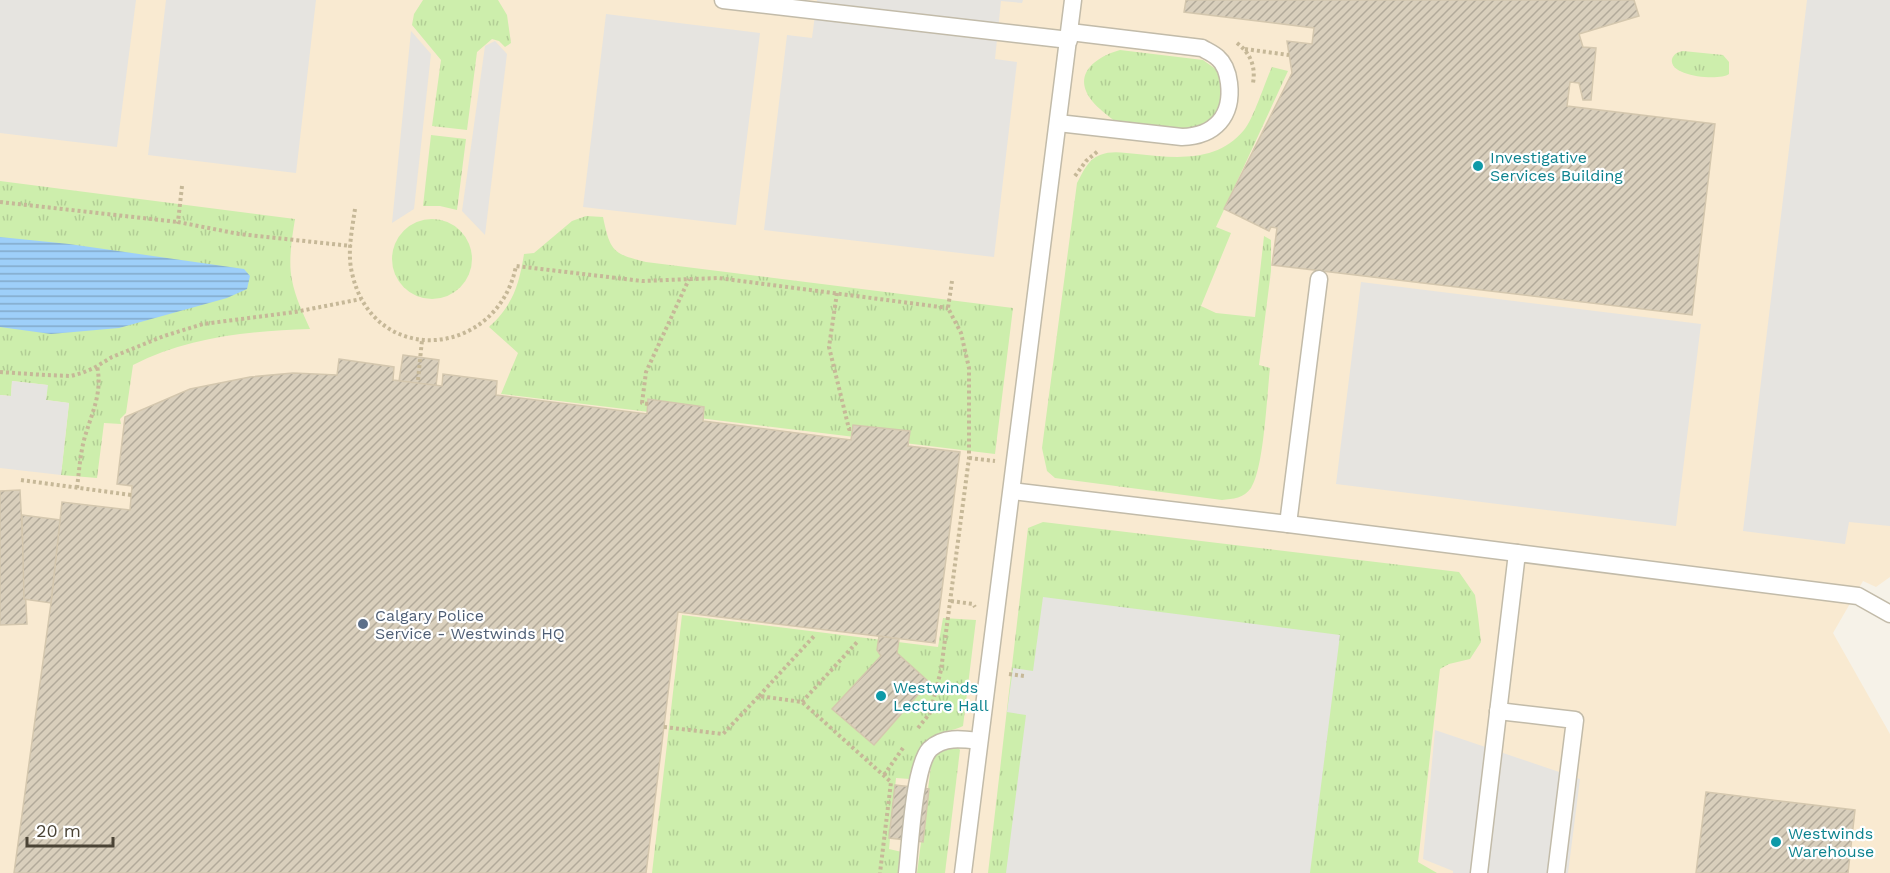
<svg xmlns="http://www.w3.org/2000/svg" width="1890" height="873" viewBox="0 0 1890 873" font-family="'Work Sans',sans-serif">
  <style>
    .commercial { fill: #f9ead1 }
    .grass { fill: url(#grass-tufts) }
    .parking { fill: #e6e4e0 }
    .water { fill: url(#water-rules) }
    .building { fill: url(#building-hatch); stroke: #d4c7ae; stroke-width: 1.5 }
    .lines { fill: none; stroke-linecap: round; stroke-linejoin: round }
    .lane-casing { stroke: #c2bba9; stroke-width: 19 }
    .path { stroke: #c6b898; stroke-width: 4; stroke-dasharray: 3 3; stroke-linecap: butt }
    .lane { stroke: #fff; stroke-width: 16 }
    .culture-dot { fill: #0f9aa8; stroke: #fff; stroke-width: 2 }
    .service-dot { fill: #5c6f8a; stroke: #fff; stroke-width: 2 }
    .labels { text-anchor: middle; stroke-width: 4.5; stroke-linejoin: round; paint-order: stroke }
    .culture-label { font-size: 16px; fill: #0d838f; stroke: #fff; text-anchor: start }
    .service-label { font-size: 16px; fill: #4e5e75; stroke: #fff; text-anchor: start }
  </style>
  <defs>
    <pattern id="grass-tufts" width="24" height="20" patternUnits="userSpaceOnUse" patternTransform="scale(1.5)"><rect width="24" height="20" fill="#cdeeac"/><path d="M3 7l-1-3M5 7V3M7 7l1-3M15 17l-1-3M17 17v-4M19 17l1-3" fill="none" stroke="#b2cd95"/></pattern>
    <pattern id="water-rules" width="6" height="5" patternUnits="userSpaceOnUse" patternTransform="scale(1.5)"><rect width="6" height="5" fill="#9ecff9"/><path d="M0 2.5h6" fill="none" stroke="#83aaca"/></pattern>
    <pattern id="building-hatch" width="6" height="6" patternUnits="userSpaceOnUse" patternTransform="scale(1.5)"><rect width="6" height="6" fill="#d9cfbc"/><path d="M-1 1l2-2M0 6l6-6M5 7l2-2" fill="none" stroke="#b2aa9a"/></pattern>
  </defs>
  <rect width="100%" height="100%" fill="#f6f2e8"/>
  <path class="commercial" d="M 0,0 L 1890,0 L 1890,577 L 1876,587 L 1863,581 L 1833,633 L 1890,734 L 1890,873 L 0,873 Z"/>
  <g class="grass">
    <path d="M 423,0 L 498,0 L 507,15 L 511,43 L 505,47 L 499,41 L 492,39 L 477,52 L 467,130 L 432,126 L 441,60 L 412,25 L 414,14 Z"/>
    <path d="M 1120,50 L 1203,60 L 1217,70 L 1223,88 L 1219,105 L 1211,122 C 1206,125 1200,129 1194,129 C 1185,130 1126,126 1119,123 C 1112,120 1106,114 1100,109 C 1070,82 1086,60 1120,50 Z"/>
    <path d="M 1683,51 L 1723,55 L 1729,62 L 1729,74 C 1720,81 1668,77 1672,59 C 1674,54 1677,52 1683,51 Z"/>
    <path d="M 1272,67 L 1288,71 L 1216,227 L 1231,233 L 1201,306 L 1216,313 L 1255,317 L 1264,236 L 1271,240 L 1271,271 L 1259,365 L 1270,368 C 1267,395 1264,469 1251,488 C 1244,498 1233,499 1222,500 L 1055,478 L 1047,471 L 1042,448 L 1077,183 C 1083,172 1088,159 1100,155 C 1112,150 1125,153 1137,154 C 1175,158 1217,163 1244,130 C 1253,120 1265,82 1272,67 Z"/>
    <path d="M 431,135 L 466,139 L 457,210 L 440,206 L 423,206 Z"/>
    <path d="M 0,181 L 295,219 C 292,238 288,261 292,280 C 295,297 303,313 310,329 C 249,331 188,337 133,365 L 126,413 L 120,419 L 121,424 L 104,423 L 97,478 L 61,475 L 69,403 L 46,400 L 47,385 L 12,381 L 11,396 L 0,395 Z"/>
    <path d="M 586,216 L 603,217 C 610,251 613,254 646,262 L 1013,308 L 995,454 L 501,394 L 518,353 L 489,327 C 513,305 519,285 524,254 L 534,253 L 572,221 Z"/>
    <circle cx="432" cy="259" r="40"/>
    <path d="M 1043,522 L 1459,572 L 1475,595 L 1478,616 L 1481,642 L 1470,659 L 1449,664 L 1440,669 L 1418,862 L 1437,873 L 988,873 L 1028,528 Z"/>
    <path d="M 682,615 L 938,647 L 943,618 L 976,620 L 963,726 C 956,730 948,730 940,733 C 919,740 914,760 910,779 L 896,778 L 889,849 L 902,852 L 899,873 L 652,873 Z"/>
    <path d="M 957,746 L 960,750 L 945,873 L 917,873 L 931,766 L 936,754 Z"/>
  </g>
  <g class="parking">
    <path d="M 0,0 L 136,0 L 117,147 L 0,133 Z"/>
    <path d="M 166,0 L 316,0 L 296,173 L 148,155 Z"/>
    <path d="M 817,0 L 1023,0 L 1022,3 L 1001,1 L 995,59 L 1017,62 L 994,257 L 764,230 L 787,35 L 812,38 Z"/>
    <path d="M 1807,0 L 1890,0 L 1890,526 L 1849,522 L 1845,544 L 1743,531 Z"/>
    <path d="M 606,14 L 760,33 L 736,225 L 583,207 Z"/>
    <path d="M 411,31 L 431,54 L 414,209 L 392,223 Z"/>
    <path d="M 495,41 L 507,54 L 485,235 L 462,211 L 485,46 Z"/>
    <path d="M 1361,282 L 1701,324 L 1676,526 L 1336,484 Z"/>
    <path d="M 12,381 L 48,385 L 46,400 L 69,403 L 61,475 L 0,468 L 0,395 L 11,396 Z"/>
    <path d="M 1043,597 L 1340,635 L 1310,873 L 1006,873 L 1026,715 L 1007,712 L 1013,668 L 1033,671 Z"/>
    <path d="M 1435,730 L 1580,779 L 1568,873 L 1453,873 L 1453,871 L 1423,859 Z"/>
  </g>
  <path class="water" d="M 0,237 L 69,244 L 244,269 L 250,276 L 247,289 L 227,298 L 119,328 L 51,334 L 0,327 Z"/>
  <g class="building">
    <path d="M 1186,0 L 1634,0 L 1639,16 L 1579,34 L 1583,47 L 1596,48 L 1591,100 L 1583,100 L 1579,83 L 1570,82 L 1567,106 L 1715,124 L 1692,315 L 1272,265 L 1277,228 L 1271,227 L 1269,231 L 1224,209 L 1292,73 L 1287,41 L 1312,44 L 1314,28 L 1184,12 Z"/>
    <path d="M 403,355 L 439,360 L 436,386 L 399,381 Z"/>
    <path d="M 339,359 L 394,367 L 393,380 L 442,386 L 443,374 L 497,381 L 496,395 L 647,414 L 648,399 L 704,407 L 703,421 L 851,440 L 853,425 L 910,431 L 908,446 L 960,452 L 935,643 L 678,612 L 646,873 L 14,873 L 51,603 L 62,502 L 130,510 L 132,486 L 117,484 L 125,417 L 190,389 L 250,377 L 293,373 L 337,375 Z"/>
    <path d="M 20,490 L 27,624 L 0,625 L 0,491 Z"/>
    <path d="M 22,515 L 60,520 L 51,603 L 24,599 Z"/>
    <path d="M 879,636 L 899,639 L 897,653 L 929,682 L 874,745 L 832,709 L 881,656 L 877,650 Z"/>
    <path d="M 895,785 L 929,789 L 923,842 L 889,838 Z"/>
    <path d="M 1706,792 L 1855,810 L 1848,873 L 1696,873 Z"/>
  </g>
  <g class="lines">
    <defs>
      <g id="lane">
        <path d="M 723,0 L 1069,40"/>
        <path d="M 1058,123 L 1182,137 C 1215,136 1233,116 1229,83 C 1228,75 1225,64 1218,58 C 1214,54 1207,51 1202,48 L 1070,32"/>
        <path d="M 1012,491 L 1288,524 L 1858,596 L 1890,614"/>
        <path d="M 1288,524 L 1319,279"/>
        <path d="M 1498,711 L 1575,720 L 1556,873"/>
        <path d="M 907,873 C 910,847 914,765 930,749 C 944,736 963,739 979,741"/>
        <path d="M 963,873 L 1073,0"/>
        <path d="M 1479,873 L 1517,553"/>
      </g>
    </defs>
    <use href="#lane" class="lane-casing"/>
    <g class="path">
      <path d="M 1237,43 C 1250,53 1256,66 1253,83"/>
      <path d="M 1245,49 L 1289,55"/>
      <path d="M 1075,176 L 1086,161 L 1098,151"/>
      <path d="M 182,186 L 178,222 L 239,234 L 351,246"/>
      <path d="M 0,202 L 178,222"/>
      <path d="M 355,209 C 352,230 347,253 352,273 C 373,369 498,358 516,266 L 642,281 L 718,278 L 948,308"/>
      <path d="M 837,293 L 829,347 L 849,429 L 852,429"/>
      <path d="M 0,372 L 45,375 L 71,376 L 82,373 L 94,368 L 112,357 L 164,336 L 203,324 L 295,312 L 361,299"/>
      <path d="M 418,380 L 422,340"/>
      <path d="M 648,404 L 642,403 L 646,372 L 689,279"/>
      <path d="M 969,458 L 995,461"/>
      <path d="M 21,480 L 131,495"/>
      <path d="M 77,488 C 79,472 80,456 84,440 C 91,414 103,394 97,366"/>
      <path d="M 951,601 L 973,604 L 975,607"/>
      <path d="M 1009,674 L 1024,676"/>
      <path d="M 759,696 L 815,635"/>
      <path d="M 802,702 L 858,641"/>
      <path d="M 664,727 L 723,734 L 759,696 L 802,702 L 891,782 L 880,873"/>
      <path d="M 918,728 L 930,713 L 941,670 L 969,458 L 969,368 L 961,333 L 948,308 L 952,281"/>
      <path d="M 884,775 L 903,748"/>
    </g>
    <use href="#lane" class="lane"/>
  </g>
  <g class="culture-dot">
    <circle cx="1478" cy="166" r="6"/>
    <circle cx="881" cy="696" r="6"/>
    <circle cx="1776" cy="842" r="6"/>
  </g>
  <circle class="service-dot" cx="363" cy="624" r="6"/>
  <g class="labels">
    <g class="culture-label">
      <text x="1490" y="163">Investigative<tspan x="1490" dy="18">Services Building</tspan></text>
      <text x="893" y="693">Westwinds<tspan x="893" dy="18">Lecture Hall</tspan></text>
      <text x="1788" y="839">Westwinds<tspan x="1788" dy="18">Warehouse</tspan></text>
    </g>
    <g class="service-label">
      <text x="375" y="621">Calgary Police<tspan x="375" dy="18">Service - Westwinds HQ</tspan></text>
    </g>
  </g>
  <path d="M27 837v9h86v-9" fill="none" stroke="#4a4335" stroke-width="3"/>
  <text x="36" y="837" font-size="18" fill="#4a4335" stroke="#ffffff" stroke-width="4.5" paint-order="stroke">20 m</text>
</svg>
